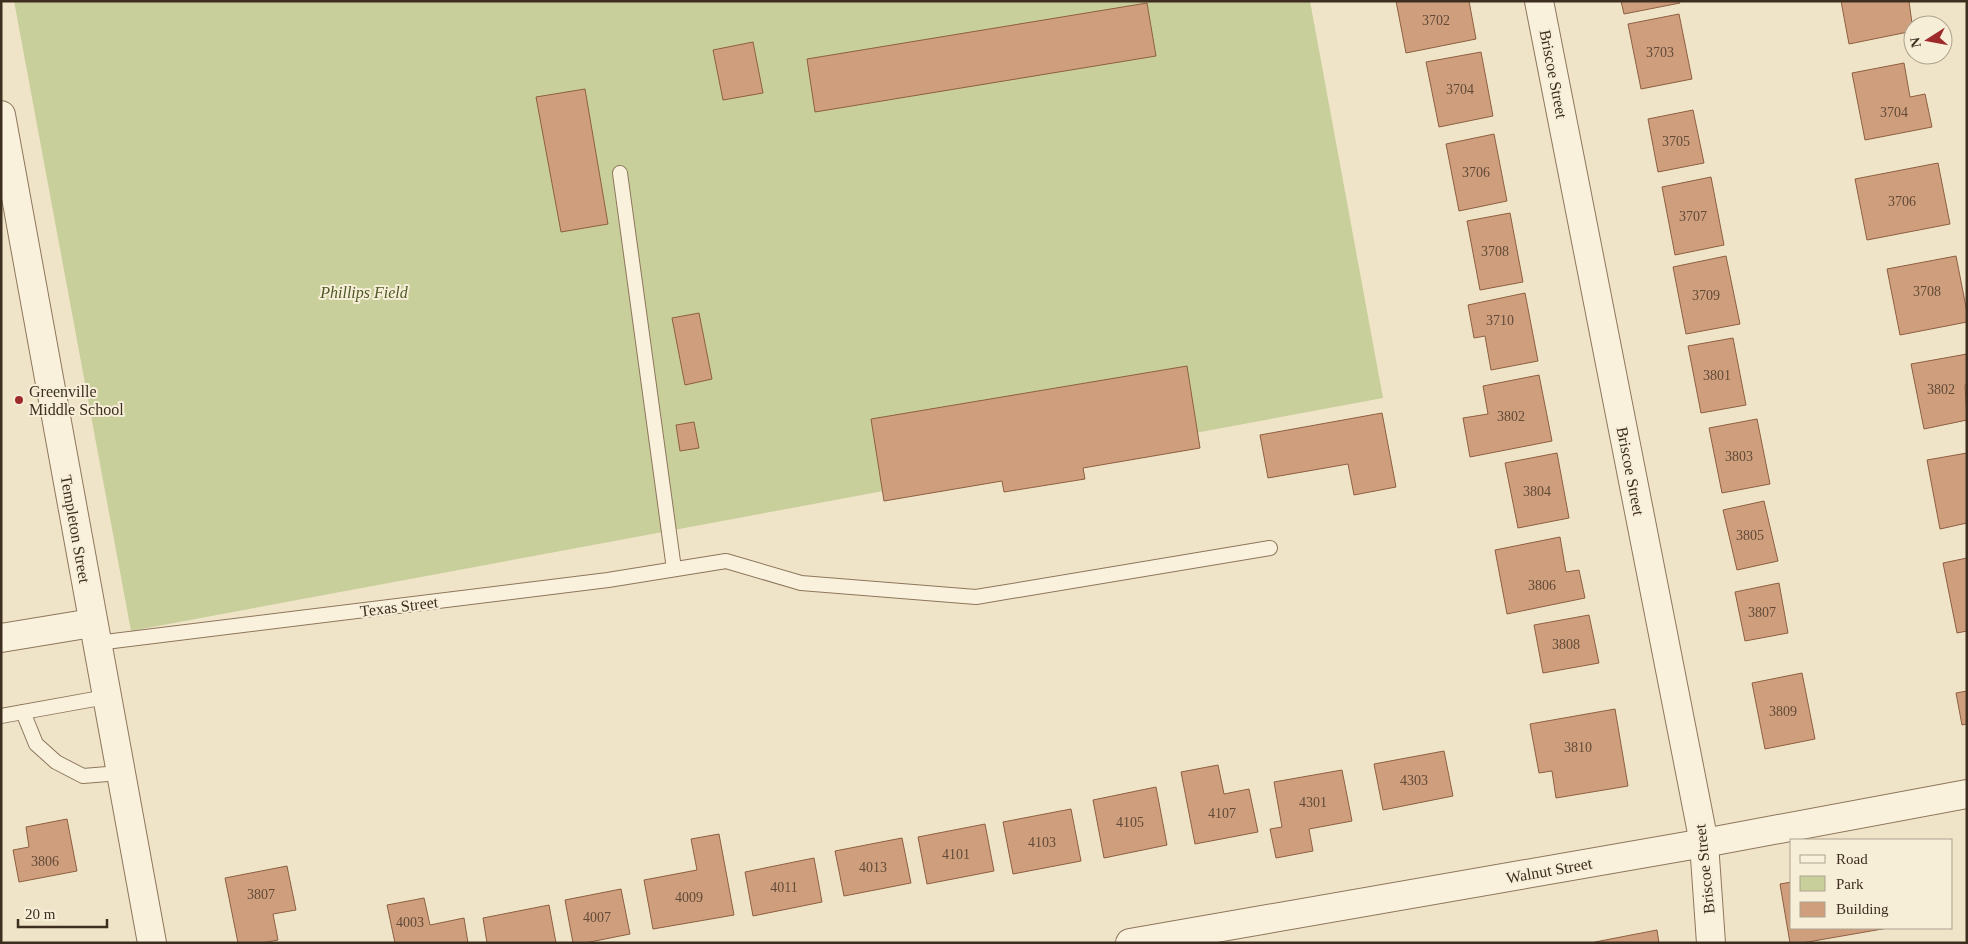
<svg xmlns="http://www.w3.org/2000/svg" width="1968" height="944" viewBox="0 0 1968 944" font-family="Georgia,serif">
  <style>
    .green { fill: #c9cf9b }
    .building { fill: #cf9f7d; stroke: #8d5f41 }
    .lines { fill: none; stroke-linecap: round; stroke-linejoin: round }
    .service-casing { stroke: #8d765c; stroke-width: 16 }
    .minor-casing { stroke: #8d765c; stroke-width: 30 }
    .service { stroke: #faf1dc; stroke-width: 14 }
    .minor { stroke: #faf1dc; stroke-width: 28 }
    .poi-dot { fill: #9e2a2b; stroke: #f7eed8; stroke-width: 2 }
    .labels { text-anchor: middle; stroke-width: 4; stroke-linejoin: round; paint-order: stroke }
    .number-label { font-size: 14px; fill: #624a37 }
    .street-label { font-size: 16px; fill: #3d2e20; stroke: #f7eed8 }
    .park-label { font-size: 16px; font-style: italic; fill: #4d5a26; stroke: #f7eed8 }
    .poi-label { font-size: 16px; fill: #3d2e20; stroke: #f7eed8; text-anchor: start }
  </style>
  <rect width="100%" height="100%" fill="#f0e4c8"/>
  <path class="green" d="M 14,1 L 1310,1 L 1383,398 L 131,631 Z"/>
  <g class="building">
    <path d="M 1396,1 L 1469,1 L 1476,39 L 1406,53 Z"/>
    <path d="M 1621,1 L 1679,1 L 1680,3 L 1624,14 Z"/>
    <path d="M 1841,1 L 1909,1 L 1913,31 L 1849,44 Z"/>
    <path d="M 1147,3 L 1156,56 L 815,112 L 807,59 Z"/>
    <path d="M 1679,14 L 1692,79 L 1641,89 L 1628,24 Z"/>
    <path d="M 753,42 L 763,93 L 723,100 L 713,50 Z"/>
    <path d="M 1481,52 L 1493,116 L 1439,127 L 1426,62 Z"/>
    <path d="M 1904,63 L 1910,97 L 1925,94 L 1932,127 L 1865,140 L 1852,73 Z"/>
    <path d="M 585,89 L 608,224 L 561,232 L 536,97 Z"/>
    <path d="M 1693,110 L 1704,163 L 1658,172 L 1648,119 Z"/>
    <path d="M 1494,134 L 1507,201 L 1459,211 L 1446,144 Z"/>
    <path d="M 1938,163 L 1950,224 L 1867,240 L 1855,179 Z"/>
    <path d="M 1711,177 L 1724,245 L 1675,255 L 1662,187 Z"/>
    <path d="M 1510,213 L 1523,282 L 1480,290 L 1467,221 Z"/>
    <path d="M 1726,256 L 1740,324 L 1686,334 L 1673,267 Z"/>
    <path d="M 1956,256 L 1967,312 L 1967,322 L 1900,335 L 1887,269 Z"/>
    <path d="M 1525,293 L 1538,361 L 1491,370 L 1485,336 L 1474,338 L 1468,305 Z"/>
    <path d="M 699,313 L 712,379 L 685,385 L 672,318 Z"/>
    <path d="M 1733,338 L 1746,405 L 1701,413 L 1688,346 Z"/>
    <path d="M 1967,354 L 1967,384 L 1965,385 L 1967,420 L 1924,429 L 1911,364 Z"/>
    <path d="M 1187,366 L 1200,448 L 1083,468 L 1085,479 L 1004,492 L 1002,481 L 884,501 L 871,419 Z"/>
    <path d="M 1539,375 L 1552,441 L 1470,457 L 1463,418 L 1488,414 L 1483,386 Z"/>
    <path d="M 1382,413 L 1396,487 L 1354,495 L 1348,464 L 1268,478 L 1260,435 Z"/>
    <path d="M 1757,419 L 1770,484 L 1722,493 L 1709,428 Z"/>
    <path d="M 694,422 L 699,448 L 680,451 L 676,425 Z"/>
    <path d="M 1557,453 L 1569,518 L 1518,528 L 1505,463 Z"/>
    <path d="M 1967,453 L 1967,523 L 1940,529 L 1927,460 Z"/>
    <path d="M 1764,501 L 1778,561 L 1737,570 L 1723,510 Z"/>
    <path d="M 1560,537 L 1566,572 L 1579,570 L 1585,598 L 1507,614 L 1495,550 Z"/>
    <path d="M 1967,558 L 1967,631 L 1957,633 L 1943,563 Z"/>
    <path d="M 1779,583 L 1788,633 L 1745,641 L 1735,592 Z"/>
    <path d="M 1589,615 L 1599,663 L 1543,673 L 1534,625 Z"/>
    <path d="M 1802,673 L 1815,739 L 1765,749 L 1752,683 Z"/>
    <path d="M 1967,691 L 1967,724 L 1962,725 L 1956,693 Z"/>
    <path d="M 1615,709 L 1628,786 L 1556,798 L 1552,771 L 1539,773 L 1530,724 Z"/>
    <path d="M 1444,751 L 1453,796 L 1383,810 L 1374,764 Z"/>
    <path d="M 1218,765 L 1224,794 L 1249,789 L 1258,832 L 1195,844 L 1181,772 Z"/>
    <path d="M 1342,770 L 1352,821 L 1309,829 L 1313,851 L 1276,858 L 1270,829 L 1282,827 L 1274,782 Z"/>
    <path d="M 1156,787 L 1167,845 L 1104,858 L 1093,800 Z"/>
    <path d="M 1071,809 L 1081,861 L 1013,874 L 1003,822 Z"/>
    <path d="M 67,819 L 77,871 L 19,882 L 13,850 L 29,847 L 26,827 Z"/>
    <path d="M 985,824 L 994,871 L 927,884 L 918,837 Z"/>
    <path d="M 719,834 L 734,915 L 653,929 L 644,880 L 697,870 L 691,839 Z"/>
    <path d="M 902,838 L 911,883 L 844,896 L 835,851 Z"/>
    <path d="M 814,858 L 822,902 L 753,916 L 745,872 Z"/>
    <path d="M 287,866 L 296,910 L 273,914 L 278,940 L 262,943 L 238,943 L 225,878 Z"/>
    <path d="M 1792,882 L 1792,928 L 1888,928 L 1802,943 L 1790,943 L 1780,884 Z"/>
    <path d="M 621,889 L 630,934 L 585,943 L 573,943 L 565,900 Z"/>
    <path d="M 424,898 L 430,925 L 464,918 L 468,943 L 395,943 L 387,905 Z"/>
    <path d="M 549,905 L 556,943 L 487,943 L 483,918 Z"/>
    <path d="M 1657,930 L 1659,943 L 1595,943 L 1595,942 Z"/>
  </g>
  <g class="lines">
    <defs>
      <g id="service">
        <path d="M 620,173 L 674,569"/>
        <path d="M 97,643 L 608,580 L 726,561 L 801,583 L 976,597 L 1270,548"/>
        <path d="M 23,712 L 36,744 L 56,762 L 83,776 L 120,773"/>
        <path d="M 1,716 L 106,697"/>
      </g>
      <g id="minor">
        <path d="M 1539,1 L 1704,843 L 1711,943"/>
        <path d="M 1,115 L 152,943"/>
        <path d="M 1,638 L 92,623"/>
        <path d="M 1130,943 L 1704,843 L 1967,794"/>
      </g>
    </defs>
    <use href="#service" class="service-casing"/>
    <use href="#minor" class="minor-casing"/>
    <use href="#service" class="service"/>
    <use href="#minor" class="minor"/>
  </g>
  <circle class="poi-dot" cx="19" cy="400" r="5"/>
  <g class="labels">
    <g class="number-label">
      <text x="1436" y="25">3702</text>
      <text x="1660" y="57">3703</text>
      <text x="1460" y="94">3704</text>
      <text x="1894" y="117">3704</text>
      <text x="1676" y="146">3705</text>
      <text x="1476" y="177">3706</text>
      <text x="1902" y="206">3706</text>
      <text x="1693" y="221">3707</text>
      <text x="1495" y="256">3708</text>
      <text x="1927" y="296">3708</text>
      <text x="1706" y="300">3709</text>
      <text x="1500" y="325">3710</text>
      <text x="1717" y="380">3801</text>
      <text x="1941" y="394">3802</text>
      <text x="1511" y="421">3802</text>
      <text x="1739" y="461">3803</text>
      <text x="1537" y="496">3804</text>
      <text x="1750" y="540">3805</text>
      <text x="1542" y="590">3806</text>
      <text x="1762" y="617">3807</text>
      <text x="1566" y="649">3808</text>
      <text x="1783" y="716">3809</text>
      <text x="1578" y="752">3810</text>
      <text x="1414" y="785">4303</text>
      <text x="1313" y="807">4301</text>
      <text x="1222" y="818">4107</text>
      <text x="1130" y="827">4105</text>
      <text x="1042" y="847">4103</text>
      <text x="956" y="859">4101</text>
      <text x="45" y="866">3806</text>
      <text x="873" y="872">4013</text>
      <text x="784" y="892">4011</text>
      <text x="261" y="899">3807</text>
      <text x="689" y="902">4009</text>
      <text x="597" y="922">4007</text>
      <text x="410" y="927">4003</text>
    </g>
    <g class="street-label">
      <text transform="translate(1554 74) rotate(79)" y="6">Briscoe Street</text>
      <text transform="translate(1631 471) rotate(79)" y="6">Briscoe Street</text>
      <text transform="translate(76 529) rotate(80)" y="6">Templeton Street</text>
      <text transform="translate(399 606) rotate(-7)" y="6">Texas Street</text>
      <text transform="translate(1704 869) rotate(-96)" y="6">Briscoe Street</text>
      <text transform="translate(1549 870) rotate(-10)" y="6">Walnut Street</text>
    </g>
    <g class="park-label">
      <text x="364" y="298">Phillips Field</text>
    </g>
    <g class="poi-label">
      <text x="29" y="397">Greenville<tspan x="29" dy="18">Middle School</tspan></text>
    </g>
  </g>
  <rect width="1968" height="944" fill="none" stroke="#3d2e20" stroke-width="5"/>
  <rect x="1790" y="839" width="162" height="90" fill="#f7eed8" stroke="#ada18e"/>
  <rect x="1800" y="855" width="25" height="8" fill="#faf1dc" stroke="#ada18e"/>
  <text x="1836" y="864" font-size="15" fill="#3d2e20">Road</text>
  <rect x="1800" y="876" width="25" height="15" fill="#c9cf9b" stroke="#ada18e"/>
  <text x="1836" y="889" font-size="15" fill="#3d2e20">Park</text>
  <rect x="1800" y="902" width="25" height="15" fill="#cf9f7d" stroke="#ada18e"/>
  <text x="1836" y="914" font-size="15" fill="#3d2e20">Building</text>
  <g transform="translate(1928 40) rotate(259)"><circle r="24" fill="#f7eed8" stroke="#ada18e"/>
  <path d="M0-4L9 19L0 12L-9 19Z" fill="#9e2a2b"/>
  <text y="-8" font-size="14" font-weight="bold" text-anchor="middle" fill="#3d2e20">N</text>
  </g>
  <path d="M18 919v8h89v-8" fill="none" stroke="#3d2e20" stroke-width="2.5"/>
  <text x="25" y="919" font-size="15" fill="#3d2e20" stroke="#f7eed8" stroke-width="4" paint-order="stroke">20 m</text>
</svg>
